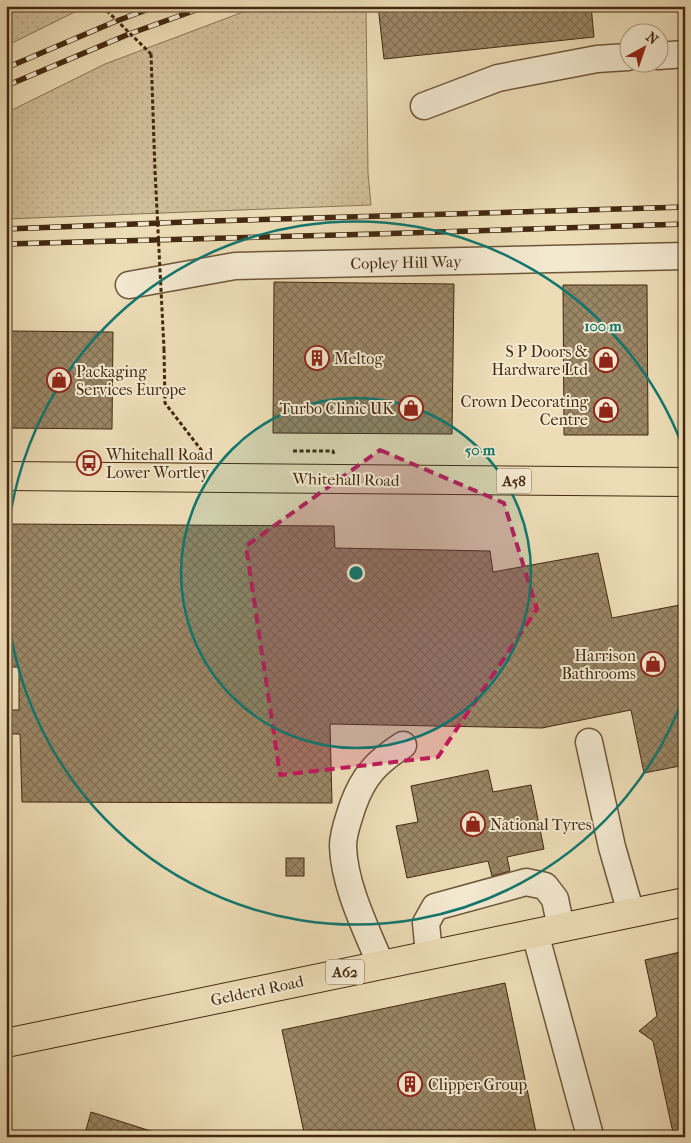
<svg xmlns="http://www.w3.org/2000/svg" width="691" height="1143" viewBox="0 0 691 1143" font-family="'IM FELL French Canon',serif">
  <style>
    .grass { fill: url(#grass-dots); stroke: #8a7454 }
    .building { fill: url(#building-cross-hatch); stroke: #43290f }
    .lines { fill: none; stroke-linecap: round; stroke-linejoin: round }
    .minor-casing { stroke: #6e5639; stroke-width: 29 }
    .major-casing { stroke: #43290f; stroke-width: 30 }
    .path { stroke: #43290f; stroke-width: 3; stroke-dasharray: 4 2.5; stroke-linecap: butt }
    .minor { stroke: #f3e9d0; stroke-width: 26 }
    .major { stroke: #edddb7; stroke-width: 28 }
    .rail-casing { stroke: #43290f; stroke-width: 5.5 }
    .rail { stroke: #f3e9d0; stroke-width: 4; stroke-dasharray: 11; stroke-linecap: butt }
    .path-bridge { stroke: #43290f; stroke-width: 3; stroke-dasharray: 4 2.5; stroke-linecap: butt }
    .marked { fill: #c2185b; fill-opacity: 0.2; stroke: #c2185b; stroke-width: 4; stroke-dasharray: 10 6; stroke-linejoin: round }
    .ring { fill: none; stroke: #0f766e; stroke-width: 2.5 }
    .labels { text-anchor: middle; stroke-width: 4; stroke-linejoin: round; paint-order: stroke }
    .shield { fill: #f3e9d0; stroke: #786349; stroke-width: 1 }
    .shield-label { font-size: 15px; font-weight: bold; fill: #43290f }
    .street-label { font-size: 16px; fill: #43290f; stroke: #f3e9d0 }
    .poi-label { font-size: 16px; fill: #43290f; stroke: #f3e9d0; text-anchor: start }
    .centre { fill: #0f766e; stroke: #f3e9d0; stroke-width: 2.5 }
    .ring-label { font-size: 15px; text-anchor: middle; font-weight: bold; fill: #0f766e; stroke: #f3e9d0; stroke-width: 4; stroke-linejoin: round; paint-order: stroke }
  </style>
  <defs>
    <pattern id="grass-dots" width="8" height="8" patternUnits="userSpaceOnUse" patternTransform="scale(1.25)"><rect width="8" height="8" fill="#d0be9a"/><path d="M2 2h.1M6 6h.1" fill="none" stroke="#b4a384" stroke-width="1.8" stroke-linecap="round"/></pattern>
    <pattern id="building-cross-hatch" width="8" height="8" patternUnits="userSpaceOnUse" patternTransform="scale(1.25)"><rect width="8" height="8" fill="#9b8766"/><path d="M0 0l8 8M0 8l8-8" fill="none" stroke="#806e52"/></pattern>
  </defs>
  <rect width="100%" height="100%" fill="#edddb7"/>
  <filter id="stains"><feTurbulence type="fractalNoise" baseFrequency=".004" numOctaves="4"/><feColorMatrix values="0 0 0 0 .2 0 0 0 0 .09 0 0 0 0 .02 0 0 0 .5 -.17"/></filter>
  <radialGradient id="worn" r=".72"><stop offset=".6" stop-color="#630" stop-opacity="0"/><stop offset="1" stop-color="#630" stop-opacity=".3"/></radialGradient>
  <g class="grass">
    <path d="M 6,6 L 87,6 L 6,46 Z"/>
    <path d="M 259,6 L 366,6 L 368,173 L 371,205 L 6,219 L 6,113 L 105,64 Z"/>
  </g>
  <g class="building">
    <path d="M 378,6 L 591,6 L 594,37 L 384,59 Z"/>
    <path d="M 274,282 L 454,284 L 452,434 L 273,433 Z"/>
    <path d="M 563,285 L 647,285 L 648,435 L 564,435 Z"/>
    <path d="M 6,331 L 113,332 L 112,429 L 6,428 Z"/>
    <path d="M 6,524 L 334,526 L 335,548 L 490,551 L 493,572 L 598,553 L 612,618 L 685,604 L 685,765 L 644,773 L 631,710 L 542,728 L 330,724 L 332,803 L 22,802 L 20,734 L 6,734 L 6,710 L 19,710 L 19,667 L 6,667 Z"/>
    <path d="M 488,770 L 493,792 L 531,785 L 544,849 L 507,857 L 510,871 L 492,876 L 488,861 L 407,878 L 396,826 L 418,822 L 411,786 Z"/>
    <rect x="286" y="858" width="18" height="18"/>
    <path d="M 685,951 L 685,1137 L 674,1137 L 653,1041 L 639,1031 L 657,1016 L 645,960 Z"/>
    <path d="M 505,983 L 537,1137 L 305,1137 L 282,1030 Z"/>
    <path d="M 91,1112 L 157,1133 L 156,1137 L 84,1137 Z"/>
  </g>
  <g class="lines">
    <defs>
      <g id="minor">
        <path d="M 658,56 L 685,54"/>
        <path d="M 424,106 L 498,78 L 597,59 L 628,57"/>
        <path d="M 129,285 L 235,266 L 685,256"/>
        <path d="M 589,742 L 612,847 L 631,913"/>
        <path d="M 535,933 L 589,1132"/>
        <path d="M 429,955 L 426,923 L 435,907 L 526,882 L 545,886 L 555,899 L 561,928"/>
        <path d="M 381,965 C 366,929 344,885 343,846 C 343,832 349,818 353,805 C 364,775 377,762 403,745"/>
      </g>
      <g id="major">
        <path d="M 6,476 L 685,482"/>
        <path d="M 6,1043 L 685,902"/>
      </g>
    </defs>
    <use href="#minor" class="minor-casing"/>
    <use href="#major" class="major-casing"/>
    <g class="path">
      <path d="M 151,54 L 155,171"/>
      <path d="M 164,349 L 165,403 L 202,451 L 204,451"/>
      <path d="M 293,451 L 333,451 L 334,455"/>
    </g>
    <use href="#minor" class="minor"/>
    <use href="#major" class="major"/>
    <defs>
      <g id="rail">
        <path d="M 6,68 L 114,22 L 157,6"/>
        <path d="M 6,86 L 129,34 L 207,6"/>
        <path d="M 6,229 L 212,221 L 685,207"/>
        <path d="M 6,244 L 375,234 L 685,224"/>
      </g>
    </defs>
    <use href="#rail" class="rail-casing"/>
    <use href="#rail" class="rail"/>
    <g class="path-bridge">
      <path d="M 102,6 L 151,54"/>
      <path d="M 155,171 L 164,349"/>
    </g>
  </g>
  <path class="marked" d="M 380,450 L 504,503 L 537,609 L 438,757 L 280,775 L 246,546 Z"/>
  <circle cx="356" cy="573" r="175" fill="#0f766e" fill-opacity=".12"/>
  <g class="ring">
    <circle cx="356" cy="573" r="175"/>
    <path d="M684 696A350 350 0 0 1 6 588M6 558A350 350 0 0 1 684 450"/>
  </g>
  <defs>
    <symbol id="building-ring" viewBox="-11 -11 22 22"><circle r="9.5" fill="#f3e9d0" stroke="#8f2418" stroke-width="1.5"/><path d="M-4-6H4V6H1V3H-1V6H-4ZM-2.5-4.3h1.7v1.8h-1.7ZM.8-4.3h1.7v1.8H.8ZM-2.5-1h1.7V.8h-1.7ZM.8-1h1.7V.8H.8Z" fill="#8f2418"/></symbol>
    <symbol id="shop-ring" viewBox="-11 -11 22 22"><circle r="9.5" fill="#f3e9d0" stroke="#8f2418" stroke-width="1.5"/><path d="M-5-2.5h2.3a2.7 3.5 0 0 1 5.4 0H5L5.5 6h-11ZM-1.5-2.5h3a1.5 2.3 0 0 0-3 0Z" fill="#8f2418"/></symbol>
    <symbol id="bus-ring" viewBox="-11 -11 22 22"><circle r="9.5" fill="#f3e9d0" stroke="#8f2418" stroke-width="1.5"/><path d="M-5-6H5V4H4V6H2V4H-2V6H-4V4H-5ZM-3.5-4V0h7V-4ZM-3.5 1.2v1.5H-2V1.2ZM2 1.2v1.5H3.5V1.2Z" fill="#8f2418"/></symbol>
  </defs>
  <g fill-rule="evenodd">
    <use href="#building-ring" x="303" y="344" width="28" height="28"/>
    <use href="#shop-ring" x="592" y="346" width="28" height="28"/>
    <use href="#shop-ring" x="45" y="366" width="28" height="28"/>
    <use href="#shop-ring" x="397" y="394" width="28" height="28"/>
    <use href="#shop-ring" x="592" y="396" width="28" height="28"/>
    <use href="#bus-ring" x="75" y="449" width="28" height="28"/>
    <use href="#shop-ring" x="639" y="650" width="28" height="28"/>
    <use href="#shop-ring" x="459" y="810" width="28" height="28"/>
    <use href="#building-ring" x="396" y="1070" width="28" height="28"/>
  </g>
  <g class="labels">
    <g class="shield">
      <rect x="496.5" y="468.5" width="35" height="25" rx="4"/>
      <rect x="326" y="959.5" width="38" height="25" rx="4"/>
    </g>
    <g class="shield-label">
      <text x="514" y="486">A58</text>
      <text x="345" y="977">A62</text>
    </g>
    <g class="street-label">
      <text transform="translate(406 262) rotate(-1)" y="6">Copley Hill Way</text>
      <text transform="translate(346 479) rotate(1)" y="6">Whitehall Road</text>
      <text transform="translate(257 990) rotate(-12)" y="6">Gelderd Road</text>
    </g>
    <g class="poi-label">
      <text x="588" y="357" text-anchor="end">S P Doors &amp;<tspan x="588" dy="18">Hardware Ltd</tspan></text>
      <text x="334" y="364">Meltog</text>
      <text x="76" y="377">Packaging<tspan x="76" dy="18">Services Europe</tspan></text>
      <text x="588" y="407" text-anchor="end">Crown Decorating<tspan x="588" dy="18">Centre</tspan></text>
      <text x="394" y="414" text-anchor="end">Turbo Clinic UK</text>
      <text x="106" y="460">Whitehall Road<tspan x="106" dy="18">Lower Wortley</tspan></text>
      <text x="636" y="661" text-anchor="end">Harrison<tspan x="636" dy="18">Bathrooms</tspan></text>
      <text x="490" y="830">National Tyres</text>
      <text x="428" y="1090">Clipper Group</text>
    </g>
  </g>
  <circle cx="356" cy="573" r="8" class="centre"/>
  <g class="ring-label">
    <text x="603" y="331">100 m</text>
    <text x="480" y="455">50 m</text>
  </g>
  <rect width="691" height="1143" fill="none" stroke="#edddb7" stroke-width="25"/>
  <rect x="8" y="8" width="676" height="1128" fill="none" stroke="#43290f" stroke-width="2.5"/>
  <rect x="12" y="12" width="666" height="1118" fill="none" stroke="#43290f"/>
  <g transform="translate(644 48) rotate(40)"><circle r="24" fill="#f3e9d0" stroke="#ad9c83"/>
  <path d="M0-4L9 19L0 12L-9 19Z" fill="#8f2418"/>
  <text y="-8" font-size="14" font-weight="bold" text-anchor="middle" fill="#43290f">N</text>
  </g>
  <rect width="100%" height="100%" filter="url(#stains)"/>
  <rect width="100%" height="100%" fill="url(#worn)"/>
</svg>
